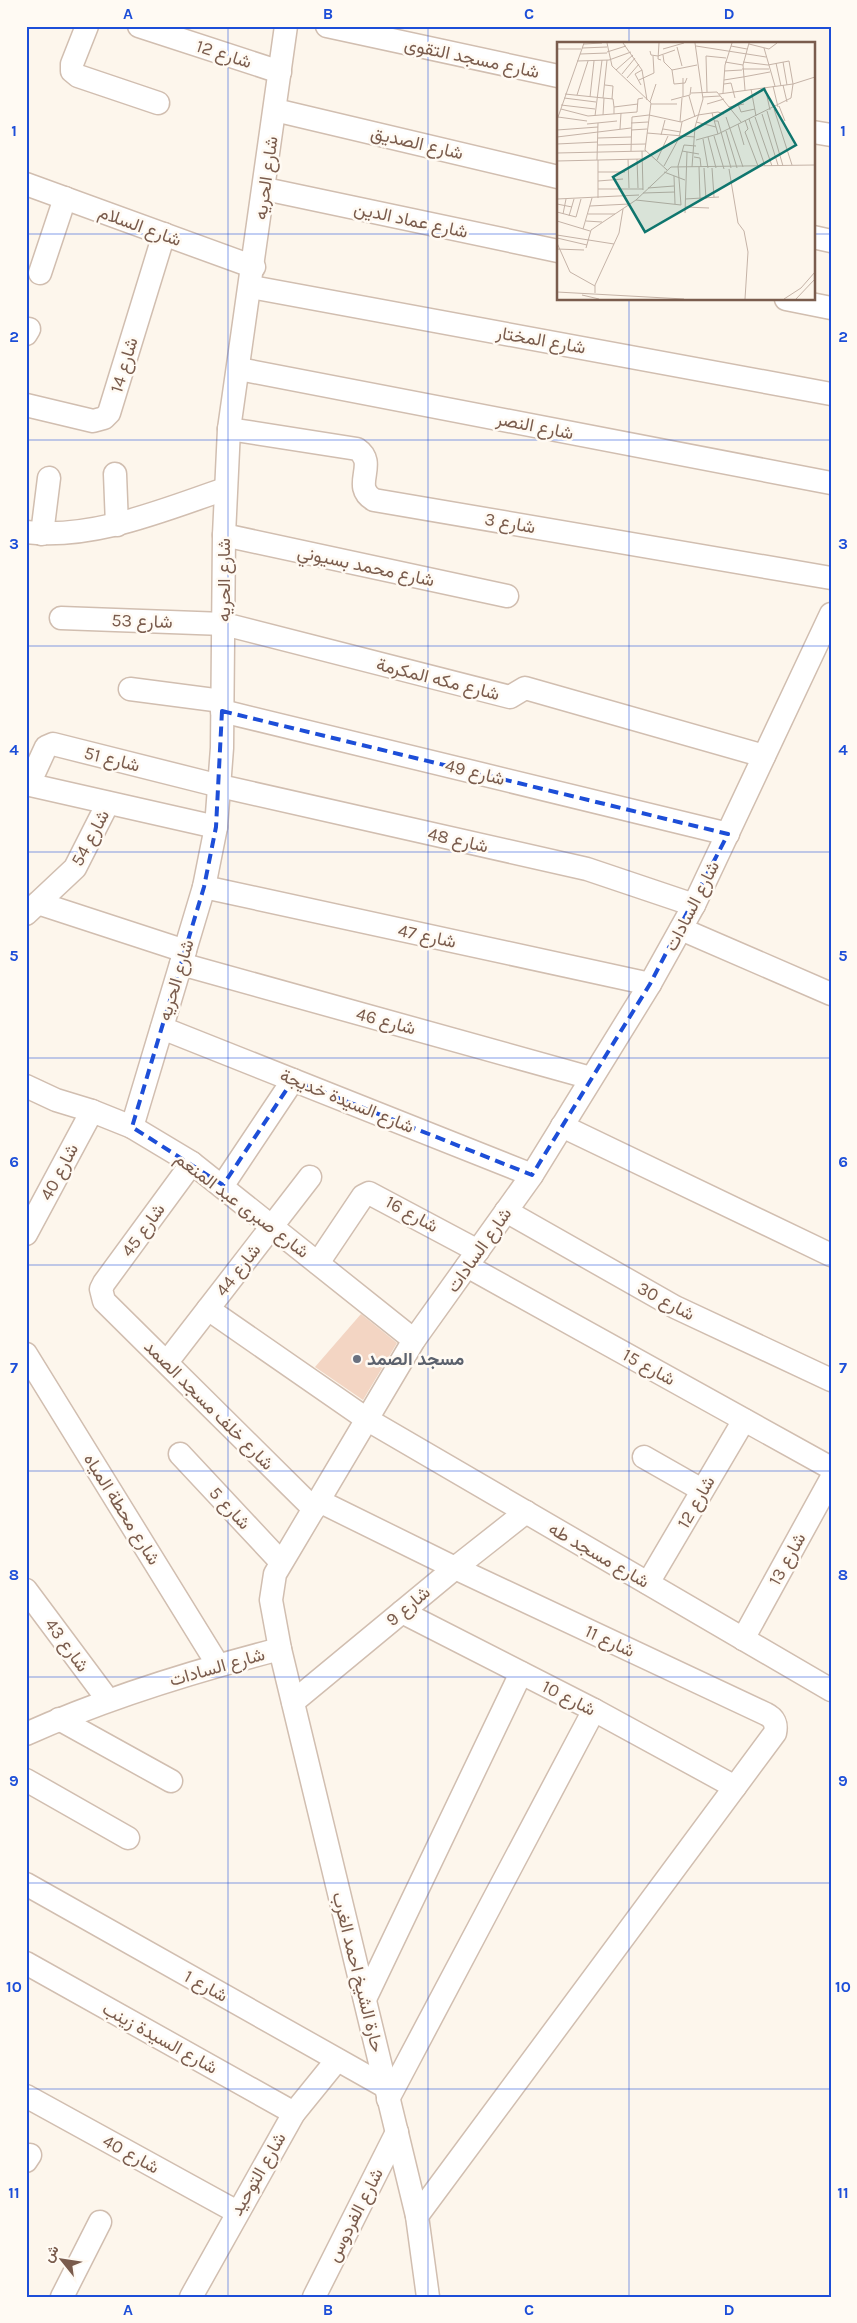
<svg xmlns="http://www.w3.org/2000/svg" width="857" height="2323" viewBox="0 0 857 2323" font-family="Karla,Vazirmatn,sans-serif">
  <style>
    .building { fill: #f3d5c3 }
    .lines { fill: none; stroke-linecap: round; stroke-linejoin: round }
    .street-casing { stroke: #d1beb0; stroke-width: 25 }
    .street { stroke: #fff; stroke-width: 22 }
    .marked { fill: none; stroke: #1d4ed8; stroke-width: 4; stroke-dasharray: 10 6; stroke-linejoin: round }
    .grid { fill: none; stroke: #1d4ed8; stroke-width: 1; stroke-opacity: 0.55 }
    .worship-dot { fill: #6b7280; stroke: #fffaf3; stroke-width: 2 }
    .labels { text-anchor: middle; stroke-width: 5; stroke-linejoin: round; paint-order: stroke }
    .street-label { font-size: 18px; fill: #7a5c4d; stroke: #fffaf3 }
    .worship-label { font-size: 18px; font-weight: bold; fill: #5b616d; stroke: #fffaf3; text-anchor: start }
    .inset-road { fill: none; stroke: #c5b3a7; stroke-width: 1 }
    .view { fill: #0f766e; fill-opacity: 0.15; stroke: #0f766e; stroke-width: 2.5 }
    .inset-edge { fill: none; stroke: #7a5c4d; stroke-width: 2.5 }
    .neatline { fill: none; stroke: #1d4ed8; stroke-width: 2 }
    .grid-label { font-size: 16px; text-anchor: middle; font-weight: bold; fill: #1d4ed8 }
  </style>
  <rect width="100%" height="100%" fill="#fdf6ec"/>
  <path class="building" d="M 361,1314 L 397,1343 L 363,1400 L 315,1367 Z"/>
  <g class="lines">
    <defs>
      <g id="street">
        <path d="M 87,26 L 72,64 L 72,71 L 78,76 L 158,103"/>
        <path d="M 139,26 L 280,72"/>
        <path d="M 327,26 L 558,76"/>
        <path d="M 275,110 L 558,177"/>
        <path d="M 813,132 L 831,135"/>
        <path d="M 26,184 L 254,267"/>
        <path d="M 265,189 L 558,251"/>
        <path d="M 813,237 L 831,241"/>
        <path d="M 40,273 L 65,198"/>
        <path d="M 251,287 L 831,394"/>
        <path d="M 786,299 L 831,308"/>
        <path d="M 26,334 L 29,329"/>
        <path d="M 239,369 L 831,483"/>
        <path d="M 26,405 L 93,421 L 104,418 L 109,413 L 164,234"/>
        <path d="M 229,429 L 357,449 C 379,464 350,486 374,500 L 831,578"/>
        <path d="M 115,474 L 117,525"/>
        <path d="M 26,532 C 93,540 163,510 225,489"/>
        <path d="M 42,534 L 49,478"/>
        <path d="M 224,535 L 507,596"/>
        <path d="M 61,618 L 224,624 L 510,697 L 525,688 L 764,756"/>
        <path d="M 130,689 L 222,701"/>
        <path d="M 222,711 L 728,834"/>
        <path d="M 26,784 L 216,827"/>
        <path d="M 29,784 L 46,747 L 53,744 L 220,786 L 587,869 L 694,905"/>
        <path d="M 204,887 L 650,984"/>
        <path d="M 38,903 L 185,951"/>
        <path d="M 26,914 L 75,868 L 108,803"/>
        <path d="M 681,929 L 831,994"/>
        <path d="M 181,964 L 591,1078"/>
        <path d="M 162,1028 L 532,1175"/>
        <path d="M 26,1086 L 56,1100 L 92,1111 L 132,1127 L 192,1163 L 414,1340"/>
        <path d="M 562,1126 L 831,1255"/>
        <path d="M 132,1127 L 204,887 L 216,827 L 222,748 L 224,535 L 229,429 L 286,26"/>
        <path d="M 192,1163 L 104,1283 L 101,1289 L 104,1301 L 314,1509"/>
        <path d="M 223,1185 L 293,1080"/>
        <path d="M 506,1211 L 675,1307 L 831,1380"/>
        <path d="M 26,1234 L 92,1111"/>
        <path d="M 318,1263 L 363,1196 L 369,1193 L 478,1251"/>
        <path d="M 467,1266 L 831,1468"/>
        <path d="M 208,1309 L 368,1420 L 831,1690"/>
        <path d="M 26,1354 L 218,1665"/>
        <path d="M 167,1362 L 310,1177"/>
        <path d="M 180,1454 L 281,1562"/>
        <path d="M 644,1457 L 702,1490"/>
        <path d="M 319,1501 L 455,1568 L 766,1714 C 774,1718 777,1724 775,1733 L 417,2216"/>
        <path d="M 648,1583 L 744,1420"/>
        <path d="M 26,1590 L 108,1700"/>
        <path d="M 402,1612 L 594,1710 L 735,1787"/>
        <path d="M 743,1639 L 831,1479"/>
        <path d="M 293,1702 L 455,1568 L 526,1512"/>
        <path d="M 59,1719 L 171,1781"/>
        <path d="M 26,1734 C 108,1697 194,1671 280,1649"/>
        <path d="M 26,1780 L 128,1838"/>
        <path d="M 26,1884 L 386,2087"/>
        <path d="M 26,1963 L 294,2113"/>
        <path d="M 365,1999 L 521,1673"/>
        <path d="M 26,2096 L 237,2212"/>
        <path d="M 388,2099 L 594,1710"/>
        <path d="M 26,2161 L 30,2155"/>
        <path d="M 62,2297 L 100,2222"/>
        <path d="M 191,2297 L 294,2113 L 337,2060"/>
        <path d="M 314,2297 L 397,2132"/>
        <path d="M 428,2297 L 417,2216 L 280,1649 L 271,1600 L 275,1574 L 414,1340 L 532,1175 L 650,984 L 694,905 L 831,614"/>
      </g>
    </defs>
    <use href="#street" class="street-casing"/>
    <use href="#street" class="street"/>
  </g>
  <path class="marked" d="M 222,711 L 728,834 L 650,984 L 532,1175 L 293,1080 L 223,1185 L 132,1127 L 204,887 L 216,827 Z"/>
  <path class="grid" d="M 228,26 L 228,2297M 428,26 L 428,2297M 629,26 L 629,44M 26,234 L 558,234M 813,234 L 831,234M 629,299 L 629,2297M 26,440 L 831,440M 26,646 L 831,646M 26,852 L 831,852M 26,1058 L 831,1058M 26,1265 L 831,1265M 26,1471 L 831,1471M 26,1677 L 831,1677M 26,1883 L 831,1883M 26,2089 L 831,2089"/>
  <circle class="worship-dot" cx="357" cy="1359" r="5"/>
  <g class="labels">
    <g class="street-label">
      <text transform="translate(224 54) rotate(18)" y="6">شارع 12</text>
      <text transform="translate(472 58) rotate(12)" y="6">شارع مسجد التقوى</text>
      <text transform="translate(417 143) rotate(13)" y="6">شارع الصديق</text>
      <text transform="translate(266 178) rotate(-82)" y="6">شارع الحريه</text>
      <text transform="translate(411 220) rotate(12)" y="6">شارع عماد الدين</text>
      <text transform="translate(140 226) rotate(20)" y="6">شارع السلام</text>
      <text transform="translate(541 340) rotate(10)" y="6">شارع المختار</text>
      <text transform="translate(124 365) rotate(-73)" y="6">شارع 14</text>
      <text transform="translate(535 426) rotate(11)" y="6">شارع النصر</text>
      <text transform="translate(510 523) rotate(10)" y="6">شارع 3</text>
      <text transform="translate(366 566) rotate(12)" y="6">شارع محمد بسيوني</text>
      <text transform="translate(224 580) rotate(-90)" y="6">شارع الحريه</text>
      <text transform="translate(142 621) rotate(2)" y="6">شارع 53</text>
      <text transform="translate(438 679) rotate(14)" y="6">شارع مكه المكرمة</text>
      <text transform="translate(112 759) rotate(14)" y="6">شارع 51</text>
      <text transform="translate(475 772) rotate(14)" y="6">شارع 49</text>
      <text transform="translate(90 838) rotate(-62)" y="6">شارع 54</text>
      <text transform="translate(458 840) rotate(13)" y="6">شارع 48</text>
      <text transform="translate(692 906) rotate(-63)" y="6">شارع السادات</text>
      <text transform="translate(427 936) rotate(12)" y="6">شارع 47</text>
      <text transform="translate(176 980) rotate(-73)" y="6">شارع الحريه</text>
      <text transform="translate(386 1021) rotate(15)" y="6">شارع 46</text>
      <text transform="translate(347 1101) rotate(22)" y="6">شارع السيدة خديجة</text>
      <text transform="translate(59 1172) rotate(-62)" y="6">شارع 40</text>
      <text transform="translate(242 1205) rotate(37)" y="6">شارع صبرى عبد المنعم</text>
      <text transform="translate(412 1214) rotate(29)" y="6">شارع 16</text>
      <text transform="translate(143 1230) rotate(-54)" y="6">شارع 45</text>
      <text transform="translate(479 1250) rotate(-55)" y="6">شارع السادات</text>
      <text transform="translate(238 1270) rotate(-52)" y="6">شارع 44</text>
      <text transform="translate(666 1301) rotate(28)" y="6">شارع 30</text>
      <text transform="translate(649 1367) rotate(29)" y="6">شارع 15</text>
      <text transform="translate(209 1405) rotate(45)" y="6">شارع خلف مسجد الصمد</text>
      <text transform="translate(696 1502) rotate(-60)" y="6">شارع 12</text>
      <text transform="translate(230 1508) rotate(47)" y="6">شارع 5</text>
      <text transform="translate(122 1509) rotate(58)" y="6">شارع محطة المياه</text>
      <text transform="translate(599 1555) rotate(30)" y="6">شارع مسجد طه</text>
      <text transform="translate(787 1559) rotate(-61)" y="6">شارع 13</text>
      <text transform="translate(408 1606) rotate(-40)" y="6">شارع 9</text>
      <text transform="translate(610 1641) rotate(25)" y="6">شارع 11</text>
      <text transform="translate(67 1645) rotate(54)" y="6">شارع 43</text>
      <text transform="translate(217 1667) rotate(-16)" y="6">شارع السادات</text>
      <text transform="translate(569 1698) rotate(27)" y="6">شارع 10</text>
      <text transform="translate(358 1972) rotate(76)" y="6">حارة الشيخ احمد الغرب</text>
      <text transform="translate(206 1986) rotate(29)" y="6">شارع 1</text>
      <text transform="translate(160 2038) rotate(29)" y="6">شارع السيدة زينب</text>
      <text transform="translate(131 2154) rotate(29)" y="6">شارع 40</text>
      <text transform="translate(258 2174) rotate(-60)" y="6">شارع التوحيد</text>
      <text transform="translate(355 2215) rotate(-63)" y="6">شارع الفردوس</text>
    </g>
    <g class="worship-label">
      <text x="367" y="1365">مسجد الصمد</text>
    </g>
  </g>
  <g transform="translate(557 42)">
    <rect width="258" height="258" fill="#fdf6ec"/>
    <path class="inset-road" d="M 50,1 L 55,24 L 94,61 L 88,108 L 110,128M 66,1 L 85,28 L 90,58M 102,1 L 101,17 L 104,18M 27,2 L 45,1M 192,2 L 212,7 L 220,1M 139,4 L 209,15M 174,4 L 190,7M 120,5 L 125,24M 25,6 L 50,5M 207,6 L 218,44M 0,7 L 24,7M 106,7 L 127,1M 93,9 L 94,13 L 101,14 L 118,8M 50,10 L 69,4M 23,12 L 50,11M 106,13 L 107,20 L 115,28M 20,19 L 52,18 L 74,10M 168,20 L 186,23M 226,20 L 230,43M 219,21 L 224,44M 185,27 L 212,27M 59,28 L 76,13M 115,28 L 117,42 L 128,41 L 130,36M 115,28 L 140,23M 167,29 L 185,28M 65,32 L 78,16M 186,35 L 213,30M 70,36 L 82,22M 126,36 L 126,55M 82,38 L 97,31 L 96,14M 167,38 L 186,35M 167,42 L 174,41 L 178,56M 48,43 L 56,44 L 55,57M 84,43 L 78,32 L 85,28M 226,43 L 230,60M 216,44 L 221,65M 208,45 L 213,68M 194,47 L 199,74M 188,48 L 186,23 L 192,1M 150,50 L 149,14 L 169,16M 134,51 L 160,50 L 184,80M 166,51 L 168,23 L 175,1M 8,52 L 56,57 L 57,65M 162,52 L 236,42 L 258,35M 20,53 L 31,19M 132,54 L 138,75M 33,55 L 37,19M 146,55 L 163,54M 7,56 L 39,60M 46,56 L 50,18M 114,58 L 133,53 L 134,45M 93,60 L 99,42M 94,62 L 120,62M 150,62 L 167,57M 181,62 L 184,70 L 198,67M 4,63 L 38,67M 222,64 L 228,79M 172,65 L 187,62M 4,67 L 31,74 L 80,70M 217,67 L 235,123M 210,69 L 226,124M 80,70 L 81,57 L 86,56M 155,71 L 161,92M 57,72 L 57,65 L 81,62M 205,72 L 221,123M 46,73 L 47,56M 38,74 L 45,18M 1,75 L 30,79M 169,75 L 186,125M 198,75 L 215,124M 192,77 L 208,124M 0,78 L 27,1M 188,78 L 191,87 L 188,90 L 201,124M 157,79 L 161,79 L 174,126M 123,80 L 125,56M 139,80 L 159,85M 74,81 L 91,80M 30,82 L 60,79M 181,82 L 187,103M 63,87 L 64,71M 106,87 L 124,90M 0,88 L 41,85M 74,88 L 90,87M 169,89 L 180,126M 41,90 L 74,86M 90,91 L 138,95M 104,93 L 108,78M 157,94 L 167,127M 0,95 L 41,90M 151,95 L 159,126M 41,96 L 74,95M 146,97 L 151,126M 139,98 L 161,92 L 234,56 L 236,42 L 232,19 L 211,23 L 186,20M 0,102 L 41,100M 41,103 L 89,102M 74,109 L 75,75 L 92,73 L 124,80 L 141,73 L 161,70 L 167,72M 85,109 L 86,148M 125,109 L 142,112M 0,111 L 89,109M 137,115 L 143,116 L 144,125M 71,117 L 72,146M 80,117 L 81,146M 40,118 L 41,81M 41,118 L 41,156M 100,118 L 111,94M 0,119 L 85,117M 107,124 L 122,96 L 125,80M 121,124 L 127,103 L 139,104M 135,125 L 138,85 L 146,57 L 138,1M 142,125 L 143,157M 147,126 L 149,157M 155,126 L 157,155M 172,127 L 181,181 L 187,189 L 191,210 L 188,257M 41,130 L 68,130M 107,130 L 128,138M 117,134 L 118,162M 41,139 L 66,137M 91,146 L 117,144M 41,147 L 86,147M 86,151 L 118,150M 0,157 L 82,153M 128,157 L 162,155M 79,158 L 124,163 L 121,124M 0,162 L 15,165M 33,164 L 72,162M 128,165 L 152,166M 0,170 L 19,175 L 24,157M 128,171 L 130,110M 6,172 L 9,157M 31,172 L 58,172M 12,174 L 17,157M 0,179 L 33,189M 29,179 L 45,180M 26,187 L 35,156M 0,193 L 57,202M 0,196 L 30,203M 0,201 L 13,230 L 38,244M 29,206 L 34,188 L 79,158 L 114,125 L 258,123M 0,207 L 27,208M 0,250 L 127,257M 38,251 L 38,243 L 62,191 L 66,167M 25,253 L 42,257M 227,257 L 244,246 L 258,230M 239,257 L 258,237"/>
    <path class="view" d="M 207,47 L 239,103 L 88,190 L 56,135 Z"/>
    <rect width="258" height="258" class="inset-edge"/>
  </g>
  <rect width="857" height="2323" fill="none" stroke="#fffaf3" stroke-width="55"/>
  <g transform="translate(62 2260) rotate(300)" stroke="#fffaf3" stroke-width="4" paint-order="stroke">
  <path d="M0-4L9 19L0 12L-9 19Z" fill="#7a5c4d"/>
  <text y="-8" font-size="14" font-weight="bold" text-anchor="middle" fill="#7a5c4d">ش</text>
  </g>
  <rect x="28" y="28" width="802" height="2268" class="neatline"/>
  <g class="grid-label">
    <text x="128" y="19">A</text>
    <text x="328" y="19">B</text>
    <text x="529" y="19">C</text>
    <text x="729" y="19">D</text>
    <text x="14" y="136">1</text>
    <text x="843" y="136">1</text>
    <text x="14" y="342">2</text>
    <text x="843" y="342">2</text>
    <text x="14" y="549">3</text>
    <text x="843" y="549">3</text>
    <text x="14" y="755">4</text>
    <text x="843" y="755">4</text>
    <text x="14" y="961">5</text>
    <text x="843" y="961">5</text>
    <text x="14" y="1167">6</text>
    <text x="843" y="1167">6</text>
    <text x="14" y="1373">7</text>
    <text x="843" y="1373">7</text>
    <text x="14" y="1580">8</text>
    <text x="843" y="1580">8</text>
    <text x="14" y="1786">9</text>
    <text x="843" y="1786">9</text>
    <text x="14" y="1992">10</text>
    <text x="843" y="1992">10</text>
    <text x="14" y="2198">11</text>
    <text x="843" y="2198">11</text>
    <text x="128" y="2315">A</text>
    <text x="328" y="2315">B</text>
    <text x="529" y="2315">C</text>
    <text x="729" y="2315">D</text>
  </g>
</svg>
